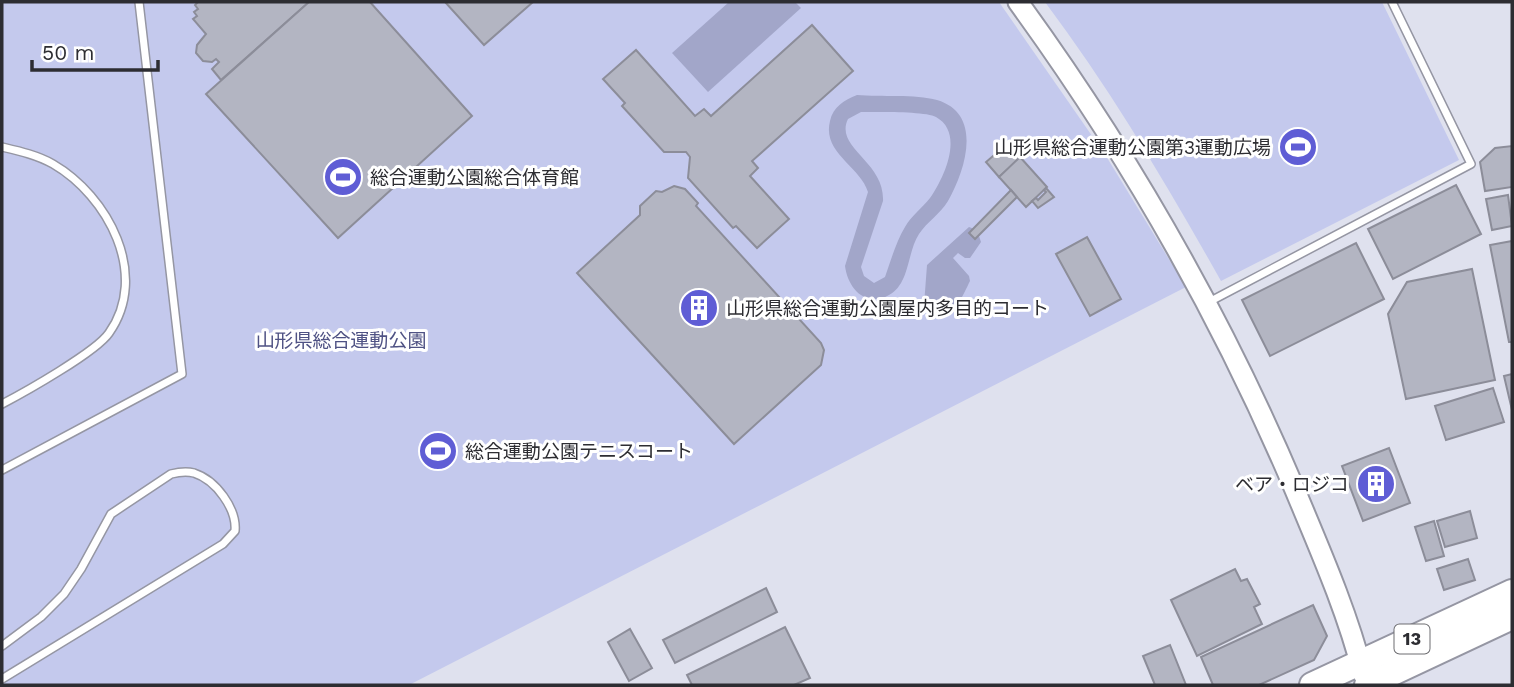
<svg xmlns="http://www.w3.org/2000/svg" width="1514" height="687" viewBox="0 0 1514 687" font-family="'Work Sans','Noto Sans JP',sans-serif">
  <style>
    .green { fill: #c4c9ed }
    .water { fill: #a2a6c9; fill-rule: evenodd }
    .building { fill: #b3b5c2; stroke: #8c8d99; stroke-width: 2 }
    .lines { fill: none; stroke-linecap: round; stroke-linejoin: round }
    .lane-casing { stroke: #9596a3; stroke-width: 10 }
    .secondary-casing { stroke: #9596a3; stroke-width: 23 }
    .highway-casing { stroke: #9596a3; stroke-width: 28 }
    .lane { stroke: #fff; stroke-width: 7 }
    .secondary { stroke: #fff; stroke-width: 19 }
    .highway { stroke: #fff; stroke-width: 24 }
    .labels { text-anchor: middle; stroke-width: 6; stroke-linejoin: round; paint-order: stroke }
    .shield { fill: #fff; stroke: #6c6c70; stroke-width: 2 }
    .shield-label { font-size: 18px; font-weight: bold; fill: #2d2d32 }
    .poi-label { font-size: 19px; fill: #2d2d32; stroke: #fff; text-anchor: start }
    .park-label { font-size: 19px; fill: #4f5284; stroke: #fff }
  </style>
  <rect width="100%" height="100%" fill="#dfe1ee"/>
  <g class="green">
    <path d="M 2,2 L 999,2 L 1106,156 L 1186,287 L 409,685 L 2,685 Z"/>
    <path d="M 1045,2 L 1382,2 L 1459,160 L 1221,281 C 1167,185 1111,90 1045,2 Z"/>
  </g>
  <g class="water">
    <path d="M 729,2 L 795,2 L 801,8 L 708,92 L 672,53 Z"/>
    <path d="M 857,95 C 881,97 915,94 937,100 C 984,114 965,171 948,201 C 940,214 927,222 919,234 C 907,252 910,284 889,295 C 866,308 848,289 845,266 L 868,192 C 860,166 822,153 830,121 C 833,107 844,100 857,95 ZM 861,112 C 876,112 926,111 936,117 C 965,133 944,178 930,198 C 922,208 911,216 905,227 C 896,242 891,260 885,277 L 874,283 L 864,276 L 861,267 L 883,201 C 885,161 834,148 848,119 Z"/>
    <path d="M 969,227 L 977,230 L 981,242 L 970,258 L 965,258 L 958,253 L 953,258 L 969,276 L 970,281 C 963,295 954,319 936,317 L 924,305 L 927,265 Z"/>
  </g>
  <g class="building">
    <path d="M 198,2 L 309,2 L 221,80 L 212,69 L 219,62 L 216,59 L 212,62 L 203,61 L 196,53 L 197,45 L 206,34 L 193,19 L 197,16 L 194,12 L 198,9 L 195,5 Z"/>
    <path d="M 309,2 L 370,2 L 472,116 L 338,238 L 206,94 Z"/>
    <path d="M 445,2 L 533,2 L 484,45 Z"/>
    <path d="M 812,25 L 853,71 L 752,161 L 758,168 L 750,176 L 789,219 L 757,248 L 736,226 L 733,228 L 688,178 L 690,157 L 686,152 L 664,152 L 622,106 L 625,103 L 603,79 L 636,50 L 695,116 L 704,109 L 711,116 Z"/>
    <path d="M 1013,139 L 1026,153 L 999,177 L 986,162 Z"/>
    <path d="M 1512,146 L 1512,187 L 1485,191 L 1480,162 L 1495,148 Z"/>
    <path d="M 1020,157 L 1047,187 L 1026,207 L 999,177 Z"/>
    <path d="M 1456,185 L 1481,234 L 1393,279 L 1368,229 Z"/>
    <path d="M 674,186 L 685,189 L 698,203 L 696,206 L 821,343 L 824,350 L 821,365 L 734,444 L 577,273 L 640,215 L 640,206 L 656,191 L 662,192 Z"/>
    <path d="M 1046,188 L 1054,197 L 1038,208 L 1032,201 L 1036,198 L 1038,200 L 1046,192 L 1044,190 Z"/>
    <path d="M 1011,190 L 1017,197 L 975,239 L 969,233 Z"/>
    <path d="M 1508,195 L 1512,226 L 1492,230 L 1486,199 Z"/>
    <path d="M 1087,237 L 1121,299 L 1090,316 L 1056,254 Z"/>
    <path d="M 1512,241 L 1512,342 L 1509,342 L 1490,245 Z"/>
    <path d="M 1356,243 L 1384,299 L 1270,356 L 1242,300 Z"/>
    <path d="M 1472,269 L 1495,380 L 1406,399 L 1388,314 L 1407,282 Z"/>
    <path d="M 1512,374 L 1512,410 L 1504,376 Z"/>
    <path d="M 1493,388 L 1504,422 L 1446,440 L 1435,406 Z"/>
    <path d="M 1389,448 L 1410,503 L 1363,521 L 1342,466 Z"/>
    <path d="M 1470,511 L 1477,538 L 1445,547 L 1437,521 Z"/>
    <path d="M 1434,521 L 1444,556 L 1426,561 L 1415,527 Z"/>
    <path d="M 1468,559 L 1475,580 L 1444,590 L 1437,569 Z"/>
    <path d="M 1235,569 L 1241,581 L 1247,579 L 1260,604 L 1254,607 L 1262,624 L 1197,656 L 1171,600 Z"/>
    <path d="M 766,588 L 777,612 L 675,663 L 663,640 Z"/>
    <path d="M 1313,605 L 1327,636 L 1314,660 L 1259,685 L 1213,685 L 1201,657 Z"/>
    <path d="M 785,627 L 810,678 L 794,685 L 692,685 L 687,675 Z"/>
    <path d="M 630,629 L 652,668 L 629,681 L 608,642 Z"/>
    <path d="M 1170,645 L 1186,685 L 1155,685 L 1143,656 Z"/>
  </g>
  <g class="lines">
    <defs>
      <g id="lane">
        <path d="M 2,147 C 19,151 37,155 53,164 C 108,196 150,275 109,333 C 96,352 25,392 2,404"/>
        <path d="M 1207,303 L 1471,164 L 1392,2"/>
        <path d="M 2,470 L 182,374 L 139,2"/>
        <path d="M 2,646 L 41,617 L 64,594 L 81,569 L 111,514 L 171,474 C 179,472 186,471 194,473 C 216,480 237,509 235,531 L 223,544 L 2,679"/>
      </g>
      <path id="secondary" d="M 1018,2 C 1130,156 1221,315 1295,490 C 1320,550 1347,611 1363,674"/>
      <g id="highway">
        <path d="M 1312,685 L 1512,592"/>
        <path d="M 1367,685 L 1512,617"/>
      </g>
    </defs>
    <use href="#lane" class="lane-casing"/>
    <use href="#secondary" class="secondary-casing"/>
    <use href="#highway" class="highway-casing"/>
    <use href="#lane" class="lane"/>
    <use href="#secondary" class="secondary"/>
    <use href="#highway" class="highway"/>
  </g>
  <defs>
    <symbol id="stadium-disc" viewBox="-11 -11 22 22"><circle r="9.5" fill="#5f5dd5" stroke="#fff"/><path d="M0-5a6.5 5 0 1 0 0 10a6.5 5 0 1 0 0-10ZM-3.5-1.8h7v3.6h-7Z" fill="#fff"/></symbol>
    <symbol id="building-disc" viewBox="-11 -11 22 22"><circle r="9.5" fill="#5f5dd5" stroke="#fff"/><path d="M-4-6H4V6H1V3H-1V6H-4ZM-2.5-4.3h1.7v1.8h-1.7ZM.8-4.3h1.7v1.8H.8ZM-2.5-1h1.7V.8h-1.7ZM.8-1h1.7V.8H.8Z" fill="#fff"/></symbol>
  </defs>
  <g fill-rule="evenodd">
    <use href="#stadium-disc" x="1276" y="125" width="44" height="44"/>
    <use href="#stadium-disc" x="321" y="155" width="44" height="44"/>
    <use href="#building-disc" x="677" y="286" width="44" height="44"/>
    <use href="#stadium-disc" x="416" y="429" width="44" height="44"/>
    <use href="#building-disc" x="1354" y="462" width="44" height="44"/>
  </g>
  <g class="labels">
    <rect class="shield" x="1394.5" y="624.5" width="35" height="29" rx="5"/>
    <g class="shield-label">
      <text x="1412" y="645">13</text>
    </g>
    <g class="poi-label">
      <text x="1271" y="154" text-anchor="end">山形県総合運動公園第3運動広場</text>
      <text x="370" y="184">総合運動公園総合体育館</text>
      <text x="726" y="315">山形県総合運動公園屋内多目的コート</text>
      <text x="465" y="458">総合運動公園テニスコート</text>
      <text x="1349" y="491" text-anchor="end">ベア・ロジコ</text>
    </g>
    <g class="park-label">
      <text x="341" y="347">山形県総合運動公園</text>
    </g>
  </g>
  <rect width="1514" height="687" fill="none" stroke="#2d2d32" stroke-width="7"/>
  <path d="M32 60v10h126v-10" fill="none" stroke="#2d2d32" stroke-width="3.5"/>
  <text x="42" y="60" font-size="21" fill="#2d2d32" stroke="#ffffff" stroke-width="5" paint-order="stroke">50 m</text>
</svg>
